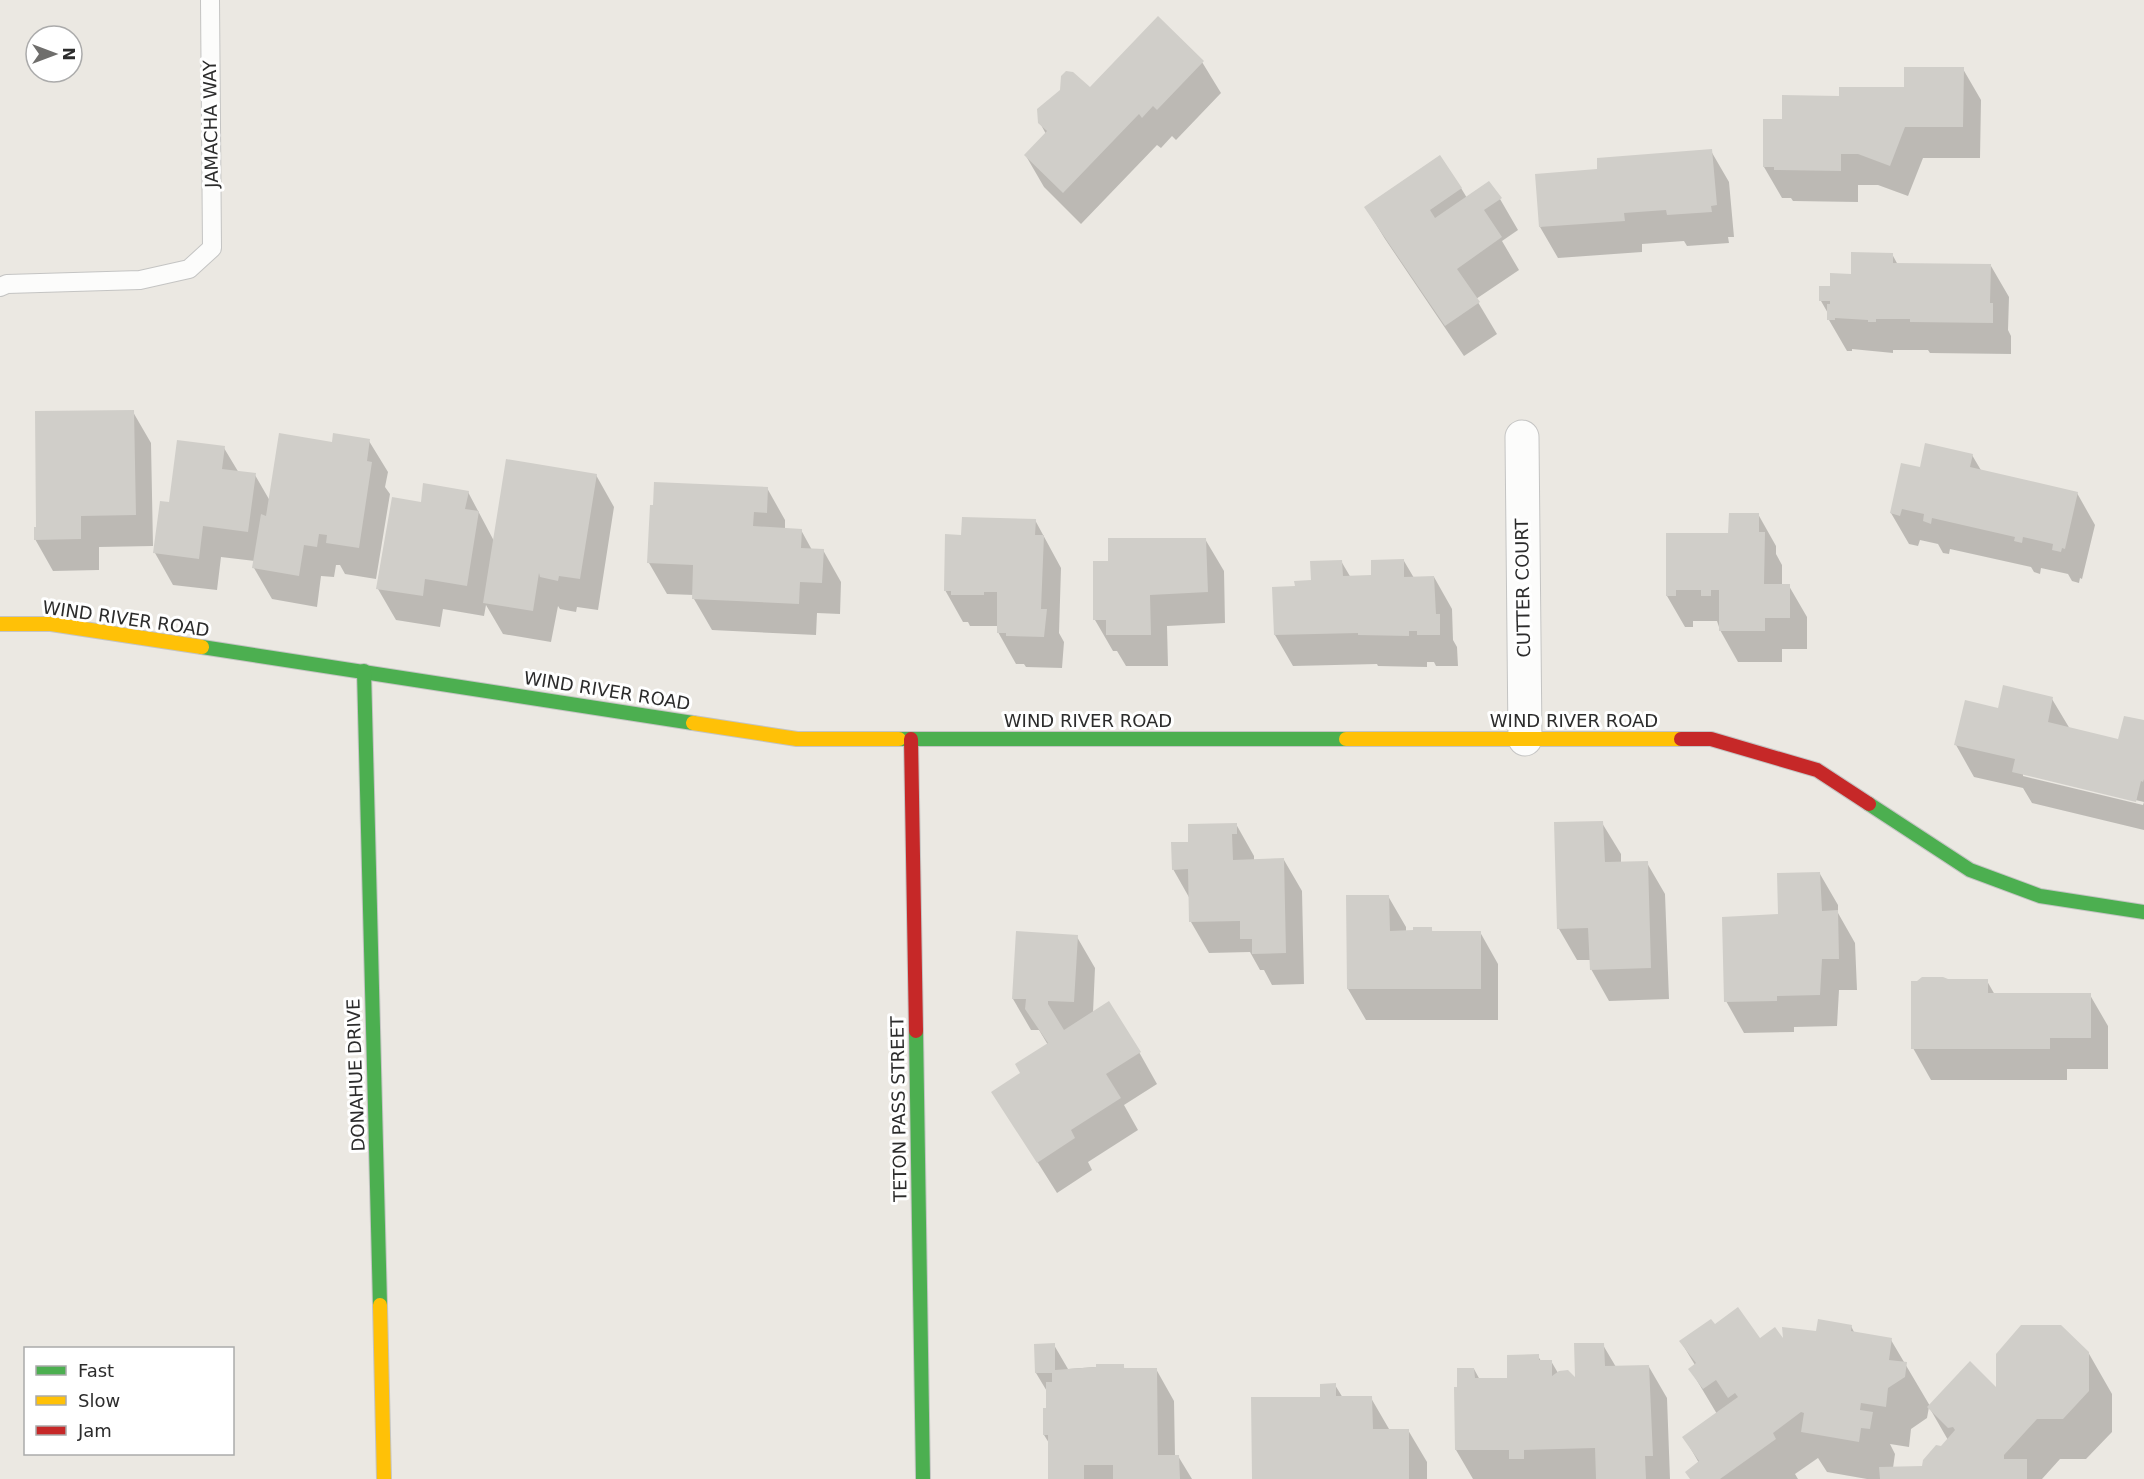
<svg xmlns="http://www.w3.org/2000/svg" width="2144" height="1479" viewBox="0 0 2144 1479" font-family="'DejaVu Sans',sans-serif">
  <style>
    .shadow { fill: #0003; fill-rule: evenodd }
    .building { fill: #d0cec9 }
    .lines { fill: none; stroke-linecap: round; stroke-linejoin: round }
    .lane-casing { stroke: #c4c4c3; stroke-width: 20 }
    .street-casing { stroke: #c4c4c3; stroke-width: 35 }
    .fast-casing { stroke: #c4c4c3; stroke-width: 16 }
    .slow-casing { stroke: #c4c4c3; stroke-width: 16 }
    .jam-casing { stroke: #c4c4c3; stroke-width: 16 }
    .lane { stroke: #fcfcfb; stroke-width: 18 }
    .street { stroke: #fcfcfb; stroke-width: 33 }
    .fast { stroke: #4caf50; stroke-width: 14 }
    .slow { stroke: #ffc107; stroke-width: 14 }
    .jam { stroke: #c62828; stroke-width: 14 }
    .labels { text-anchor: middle; stroke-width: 6; stroke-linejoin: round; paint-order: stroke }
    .street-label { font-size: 18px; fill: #2c2c2c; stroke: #fff }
  </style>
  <rect width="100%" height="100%" fill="#ebe8e2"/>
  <g class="shadow">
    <path d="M 1202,62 L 1221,93 L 1176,140 L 1172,136 L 1161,148 L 1157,145 L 1081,224 L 1044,187 L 1026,156 L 1046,134 L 1040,123 L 1090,89 Z"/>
    <path d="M 1963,69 L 1981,100 L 1980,158 L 1923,158 L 1908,196 L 1878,185 L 1858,185 L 1858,202 L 1793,201 L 1791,198 L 1782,198 L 1764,167 L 1783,120 L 1841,97 L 1905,88 Z"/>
    <path d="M 1711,151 L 1729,182 L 1734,237 L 1728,237 L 1729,243 L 1687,246 L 1684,241 L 1642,244 L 1642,252 L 1558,258 L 1540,227 Z"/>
    <path d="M 1461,188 L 1467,198 L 1500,199 L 1518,230 L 1502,241 L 1519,270 L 1476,299 L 1497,334 L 1464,356 L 1385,239 L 1366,208 Z"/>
    <path d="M 1892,254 L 1898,265 L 1991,266 L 2009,297 L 2008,330 L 2011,336 L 2011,354 L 1930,353 L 1928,350 L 1893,350 L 1893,353 L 1852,349 L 1852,351 L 1847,351 L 1829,320 L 1829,315 L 1821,301 L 1831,287 Z"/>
    <path d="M 133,412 L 151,443 L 153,546 L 99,547 L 99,570 L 53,571 L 35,539 Z"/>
    <path d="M 369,441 L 388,472 L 385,487 L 390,494 L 376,579 L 345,574 L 340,565 L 336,565 L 334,577 L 321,576 L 317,607 L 272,599 L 254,568 L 255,561 L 221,557 L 217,590 L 173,585 L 155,553 L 170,503 L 224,448 L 239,473 L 255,475 L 270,501 L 333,443 Z"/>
    <path d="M 1972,455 L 1982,472 L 2077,493 L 2095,525 L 2082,579 L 2080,578 L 2079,583 L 2072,581 L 2068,574 L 2041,568 L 2040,574 L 2034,572 L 2031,567 L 1950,549 L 1949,554 L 1943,553 L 1938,544 L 1920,540 L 1918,546 L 1909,544 L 1891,513 L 1921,469 Z"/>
    <path d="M 596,475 L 614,507 L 598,610 L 577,607 L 576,612 L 560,609 L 558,606 L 551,642 L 503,634 L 486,605 L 484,616 L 443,609 L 440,627 L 396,620 L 378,589 L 422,504 L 468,492 L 494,541 Z"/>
    <path d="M 767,488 L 785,520 L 785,529 L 801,530 L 812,550 L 823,550 L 841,582 L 840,614 L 817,613 L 816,635 L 712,630 L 694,599 L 694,595 L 667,594 L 649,563 Z"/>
    <path d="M 1758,514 L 1776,546 L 1776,554 L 1782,565 L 1782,586 L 1789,586 L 1807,617 L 1807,649 L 1782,649 L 1782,662 L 1738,662 L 1720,630 L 1717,621 L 1693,621 L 1693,627 L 1685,627 L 1667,596 L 1730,534 Z"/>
    <path d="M 1035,520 L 1061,568 L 1059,633 L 1064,642 L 1062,668 L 1026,667 L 1024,664 L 1016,664 L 998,632 L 998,626 L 970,626 L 968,622 L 963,622 L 945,590 L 963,537 Z"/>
    <path d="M 1205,539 L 1224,571 L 1225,623 L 1167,626 L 1168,666 L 1126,666 L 1117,651 L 1113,651 L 1095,620 L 1095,563 L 1109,562 Z"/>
    <path d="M 1341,561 L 1351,578 L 1373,577 L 1404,561 L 1414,578 L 1434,577 L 1452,609 L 1453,640 L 1457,647 L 1458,666 L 1436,666 L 1434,662 L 1427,662 L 1427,667 L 1378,666 L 1377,664 L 1293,666 L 1275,635 L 1296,588 L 1312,582 Z"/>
    <path d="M 2052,699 L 2070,729 L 2119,741 L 2144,722 L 2144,830 L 2032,803 L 2023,788 L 1974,777 L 1956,745 ZM 2023,773 L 2144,802 L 2143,805 L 2023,776 Z"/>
    <path d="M 1602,823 L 1621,854 L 1621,864 L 1647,863 L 1665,894 L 1669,999 L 1609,1001 L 1591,969 L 1591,960 L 1577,960 L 1559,929 Z"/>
    <path d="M 1236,824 L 1254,856 L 1254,861 L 1284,860 L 1302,891 L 1304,984 L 1272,985 L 1264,970 L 1260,970 L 1250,952 L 1209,953 L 1191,922 L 1190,899 L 1173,869 L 1190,844 Z"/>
    <path d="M 1820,874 L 1838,905 L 1838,913 L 1855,943 L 1857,990 L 1839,990 L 1837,1026 L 1794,1027 L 1794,1032 L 1744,1033 L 1726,1001 L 1780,915 Z"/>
    <path d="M 1388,896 L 1406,927 L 1406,932 L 1431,928 L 1433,933 L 1480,932 L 1498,964 L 1498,1020 L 1366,1020 L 1348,989 Z"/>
    <path d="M 1077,937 L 1095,968 L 1093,1013 L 1139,1052 L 1157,1084 L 1124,1105 L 1138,1130 L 1088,1162 L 1092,1170 L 1057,1193 L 993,1092 L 1022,1074 L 1048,1045 L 1039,1030 L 1031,1030 L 1013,999 Z"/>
    <path d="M 1948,981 L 1987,981 L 1995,995 L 2090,995 L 2108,1026 L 2108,1069 L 2067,1069 L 2067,1080 L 1931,1080 L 1913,1048 Z"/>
    <path d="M 1714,1326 L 1760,1340 L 1785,1343 L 1818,1333 L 1851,1326 L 1855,1334 L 1891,1340 L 1930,1406 L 1997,1391 L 2088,1352 L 2112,1394 L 2112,1432 L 2086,1459 L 2060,1459 L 2042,1479 L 1867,1479 L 1827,1472 L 1818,1458 L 1795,1474 L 1798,1479 L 1691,1479 L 1699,1463 L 1684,1437 L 1717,1414 L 1690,1369 L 1695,1365 L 1681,1342 ZM 1929,1407 L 1948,1440 L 1923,1468 L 1893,1468 L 1895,1454 L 1890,1444 L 1909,1447 L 1911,1429 L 1927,1418 Z"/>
    <path d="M 1054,1345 L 1068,1369 L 1123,1365 L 1125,1370 L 1156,1369 L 1174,1401 L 1175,1456 L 1178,1456 L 1192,1479 L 1050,1479 L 1049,1443 L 1044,1435 L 1048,1393 L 1036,1373 Z"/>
    <path d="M 1603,1345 L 1616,1367 L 1649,1367 L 1667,1398 L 1670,1479 L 1473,1479 L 1456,1450 L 1459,1389 L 1474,1369 L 1480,1380 L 1508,1379 L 1538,1356 L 1541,1361 L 1551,1361 L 1558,1373 L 1576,1380 Z"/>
    <path d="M 1335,1385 L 1343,1398 L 1371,1398 L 1389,1429 L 1408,1430 L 1427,1462 L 1427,1479 L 1253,1479 Z"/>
  </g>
  <g class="building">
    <path d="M 1158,16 L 1204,61 L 1157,110 L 1153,106 L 1142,118 L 1139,114 L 1063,193 L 1024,155 L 1047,131 L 1038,123 L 1037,109 L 1060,90 L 1061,76 L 1066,71 L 1073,72 L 1090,87 Z"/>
    <path d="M 1904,67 L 1964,67 L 1963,127 L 1905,127 L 1890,166 L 1858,154 L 1841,154 L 1841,171 L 1774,170 L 1774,167 L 1763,167 L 1763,119 L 1782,119 L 1782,95 L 1839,96 L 1839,87 L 1904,87 Z"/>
    <path d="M 1712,149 L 1717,205 L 1711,206 L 1712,212 L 1667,215 L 1666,210 L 1624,213 L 1625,221 L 1539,227 L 1535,174 L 1597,169 L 1597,158 Z"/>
    <path d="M 1440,155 L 1462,188 L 1430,210 L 1435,218 L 1489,181 L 1502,198 L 1484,210 L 1502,237 L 1457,269 L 1480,302 L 1445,326 L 1364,207 Z"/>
    <path d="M 1851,252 L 1893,253 L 1893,263 L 1991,264 L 1990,303 L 1993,303 L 1993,323 L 1910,322 L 1910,319 L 1876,319 L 1876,322 L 1868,322 L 1868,320 L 1835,318 L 1835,320 L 1827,320 L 1827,304 L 1830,304 L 1830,301 L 1819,301 L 1819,286 L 1830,286 L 1830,273 L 1851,274 Z"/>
    <path d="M 134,410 L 136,515 L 81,516 L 81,539 L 34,540 L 34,527 L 36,527 L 35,411 Z"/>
    <path d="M 279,433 L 332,442 L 333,433 L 370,439 L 367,461 L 372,462 L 359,548 L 326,543 L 327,535 L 319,534 L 317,547 L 304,545 L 299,576 L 252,568 L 261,514 L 266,516 Z"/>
    <path d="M 177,440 L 225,446 L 222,469 L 256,473 L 248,532 L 203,526 L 199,559 L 153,553 L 160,501 L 169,502 Z"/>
    <path d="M 1925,443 L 1973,454 L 1970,467 L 2078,492 L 2065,549 L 2062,548 L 2061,552 L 2052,550 L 2053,544 L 2023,537 L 2022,543 L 2014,541 L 2015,537 L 1932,518 L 1931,524 L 1923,521 L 1924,514 L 1902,509 L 1900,516 L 1890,513 L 1901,463 L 1920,467 Z"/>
    <path d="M 506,459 L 597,474 L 580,579 L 559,576 L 558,581 L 540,577 L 539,573 L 533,611 L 483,603 Z"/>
    <path d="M 654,482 L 768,487 L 767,513 L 754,512 L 753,526 L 802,529 L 801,548 L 824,549 L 822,583 L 800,582 L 799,604 L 692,599 L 693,565 L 647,563 L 650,505 L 653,505 Z"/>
    <path d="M 423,483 L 469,491 L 465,509 L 479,511 L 467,586 L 425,579 L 423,596 L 376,589 L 392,497 L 421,502 Z"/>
    <path d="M 1729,513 L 1759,513 L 1759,532 L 1765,532 L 1764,584 L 1790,584 L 1790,618 L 1765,618 L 1765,631 L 1719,631 L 1719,590 L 1711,590 L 1711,596 L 1701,596 L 1701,590 L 1676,590 L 1676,596 L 1666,596 L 1666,533 L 1728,533 Z"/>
    <path d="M 962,517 L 1036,519 L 1035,535 L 1044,535 L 1041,609 L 1047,609 L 1044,637 L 1006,636 L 1006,633 L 997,633 L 997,592 L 984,592 L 984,595 L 951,595 L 951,591 L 944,591 L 945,534 L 961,535 Z"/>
    <path d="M 1108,538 L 1206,538 L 1208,592 L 1150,595 L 1151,635 L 1106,635 L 1106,620 L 1093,620 L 1093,561 L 1108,561 Z"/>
    <path d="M 1404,559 L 1404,577 L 1434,576 L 1436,614 L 1440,614 L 1440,635 L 1417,635 L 1417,631 L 1409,631 L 1409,636 L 1358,635 L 1358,633 L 1274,635 L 1272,587 L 1295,586 L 1294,581 L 1311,580 L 1310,561 L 1342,560 L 1343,576 L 1371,575 L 1371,560 Z"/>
    <path d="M 2003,685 L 2053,697 L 2048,722 L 2118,739 L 2124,716 L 2144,720 L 2144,779 L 2143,782 L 2141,781 L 2136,802 L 2012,772 L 2015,759 L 1954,745 L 1965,700 L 1998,708 Z"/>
    <path d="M 1603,821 L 1605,862 L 1648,861 L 1651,968 L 1590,970 L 1588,928 L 1557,929 L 1554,822 Z"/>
    <path d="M 1237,823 L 1237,834 L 1232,834 L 1233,860 L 1284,858 L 1286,953 L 1252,954 L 1252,939 L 1240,939 L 1240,921 L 1189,922 L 1188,869 L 1172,870 L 1171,842 L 1188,842 L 1188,824 Z"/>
    <path d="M 1820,872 L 1822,911 L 1838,910 L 1839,959 L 1822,959 L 1820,995 L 1777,996 L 1777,1001 L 1724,1002 L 1722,917 L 1778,914 L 1777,873 Z"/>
    <path d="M 1346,895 L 1389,895 L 1390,931 L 1413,930 L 1413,927 L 1432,927 L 1432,931 L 1481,931 L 1481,989 L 1347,989 Z"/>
    <path d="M 1016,931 L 1078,935 L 1074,1002 L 1048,1001 L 1048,1004 L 1064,1030 L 1109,1001 L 1141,1052 L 1106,1074 L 1121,1098 L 1071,1130 L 1075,1138 L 1037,1163 L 991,1092 L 1020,1073 L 1015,1064 L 1048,1043 L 1025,1009 L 1026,999 L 1012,999 Z"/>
    <path d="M 1922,977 L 1943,977 L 1948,979 L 1988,979 L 1988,993 L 2091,993 L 2091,1038 L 2050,1038 L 2050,1049 L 1911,1049 L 1911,981 L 1917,981 Z"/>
    <path d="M 1738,1307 L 1760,1338 L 1775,1327 L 1783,1338 L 1782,1327 L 1816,1331 L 1818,1319 L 1852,1325 L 1851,1331 L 1892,1338 L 1889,1360 L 1907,1362 L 1905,1377 L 1888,1388 L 1886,1407 L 1861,1403 L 1860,1410 L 1873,1412 L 1870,1429 L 1861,1428 L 1859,1442 L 1801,1432 L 1804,1413 L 1801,1412 L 1773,1433 L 1776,1439 L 1720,1479 L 1690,1479 L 1685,1472 L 1699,1461 L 1682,1437 L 1738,1397 L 1735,1393 L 1728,1398 L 1716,1380 L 1703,1389 L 1688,1369 L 1696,1363 L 1679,1341 L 1711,1319 L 1715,1324 Z"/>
    <path d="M 2021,1325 L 2061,1325 L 2089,1352 L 2089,1391 L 2063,1419 L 2037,1419 L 2004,1455 L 2004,1459 L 2027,1459 L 2027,1479 L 1880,1479 L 1879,1467 L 1922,1466 L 1923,1460 L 1936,1445 L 1941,1446 L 1955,1430 L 1953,1427 L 1948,1428 L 1927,1407 L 1970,1361 L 1996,1387 L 1996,1354 Z"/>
    <path d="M 1055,1343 L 1055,1370 L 1096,1367 L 1096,1364 L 1124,1364 L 1124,1368 L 1157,1368 L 1158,1455 L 1179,1455 L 1180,1479 L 1113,1479 L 1113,1465 L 1084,1465 L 1084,1479 L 1048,1479 L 1048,1435 L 1043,1435 L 1043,1408 L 1046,1408 L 1046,1382 L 1052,1382 L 1052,1373 L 1035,1373 L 1034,1344 Z"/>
    <path d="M 1574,1343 L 1604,1343 L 1605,1366 L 1649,1365 L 1653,1456 L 1645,1456 L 1646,1479 L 1596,1479 L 1595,1448 L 1524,1450 L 1524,1459 L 1509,1459 L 1509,1450 L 1455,1450 L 1454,1387 L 1457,1387 L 1457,1368 L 1474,1368 L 1475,1378 L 1507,1378 L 1507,1355 L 1539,1354 L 1539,1360 L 1552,1360 L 1552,1376 L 1559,1371 L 1568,1370 L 1575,1377 Z"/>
    <path d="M 1336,1383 L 1336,1396 L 1372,1396 L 1373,1429 L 1409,1429 L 1409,1479 L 1252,1479 L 1251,1397 L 1320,1397 L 1320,1384 Z"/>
  </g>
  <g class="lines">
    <defs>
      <path id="lane" d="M 0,287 L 7,284 L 140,280 L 189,269 L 212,248 L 210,0"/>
      <path id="street" d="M 1522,437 L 1525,739"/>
      <g id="fast">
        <path d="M 202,647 L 693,723"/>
        <path d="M 364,671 L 380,1305"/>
        <path d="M 899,739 L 1346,739"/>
        <path d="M 1869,804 L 1970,870 L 2040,896 L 2144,912"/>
        <path d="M 916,1031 L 923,1479"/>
      </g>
      <g id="slow">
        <path d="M 0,624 L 51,624 L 202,647"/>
        <path d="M 693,723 L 797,739 L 899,739"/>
        <path d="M 1346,739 L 1681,739"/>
        <path d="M 380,1305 L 384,1479"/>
      </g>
      <g id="jam">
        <path d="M 911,739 L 916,1031"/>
        <path d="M 1681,739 L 1711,739 L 1817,770 L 1869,804"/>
      </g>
    </defs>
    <use href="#lane" class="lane-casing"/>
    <use href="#street" class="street-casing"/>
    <use href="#fast" class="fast-casing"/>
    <use href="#slow" class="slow-casing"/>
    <use href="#jam" class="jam-casing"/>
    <use href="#lane" class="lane"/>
    <use href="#street" class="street"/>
    <use href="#fast" class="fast"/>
    <use href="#slow" class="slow"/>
    <use href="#jam" class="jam"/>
  </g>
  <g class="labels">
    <g class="street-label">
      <text transform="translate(211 124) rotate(-91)" y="6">JAMACHA WAY</text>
      <text transform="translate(1523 588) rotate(-91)" y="6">CUTTER COURT</text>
      <text transform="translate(126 619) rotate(8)" y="6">WIND RIVER ROAD</text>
      <text transform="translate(607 691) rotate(9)" y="6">WIND RIVER ROAD</text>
      <text x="1088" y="727">WIND RIVER ROAD</text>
      <text x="1574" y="727">WIND RIVER ROAD</text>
      <text transform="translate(356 1075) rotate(-92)" y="6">DONAHUE DRIVE</text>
      <text transform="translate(899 1109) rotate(-91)" y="6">TETON PASS STREET</text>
    </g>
  </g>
  <rect x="24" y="1347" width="210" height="108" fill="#ffffff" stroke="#ababab" stroke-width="1.5"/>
  <rect x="36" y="1366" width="30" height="9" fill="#4caf50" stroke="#ababab" stroke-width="1.5"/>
  <text x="78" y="1377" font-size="18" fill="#2c2c2c">Fast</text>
  <rect x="36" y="1396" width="30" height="9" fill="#ffc107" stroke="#ababab" stroke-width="1.5"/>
  <text x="78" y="1407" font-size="18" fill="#2c2c2c">Slow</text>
  <rect x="36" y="1426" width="30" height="9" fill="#c62828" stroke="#ababab" stroke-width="1.5"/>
  <text x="78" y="1437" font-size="18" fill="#2c2c2c">Jam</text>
  <g transform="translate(54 54) rotate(90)"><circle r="28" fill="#ffffff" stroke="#ababab" stroke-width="1.5"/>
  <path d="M0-4.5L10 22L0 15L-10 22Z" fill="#6f6e6c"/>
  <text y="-9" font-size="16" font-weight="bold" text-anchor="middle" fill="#2c2c2c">N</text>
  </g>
</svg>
